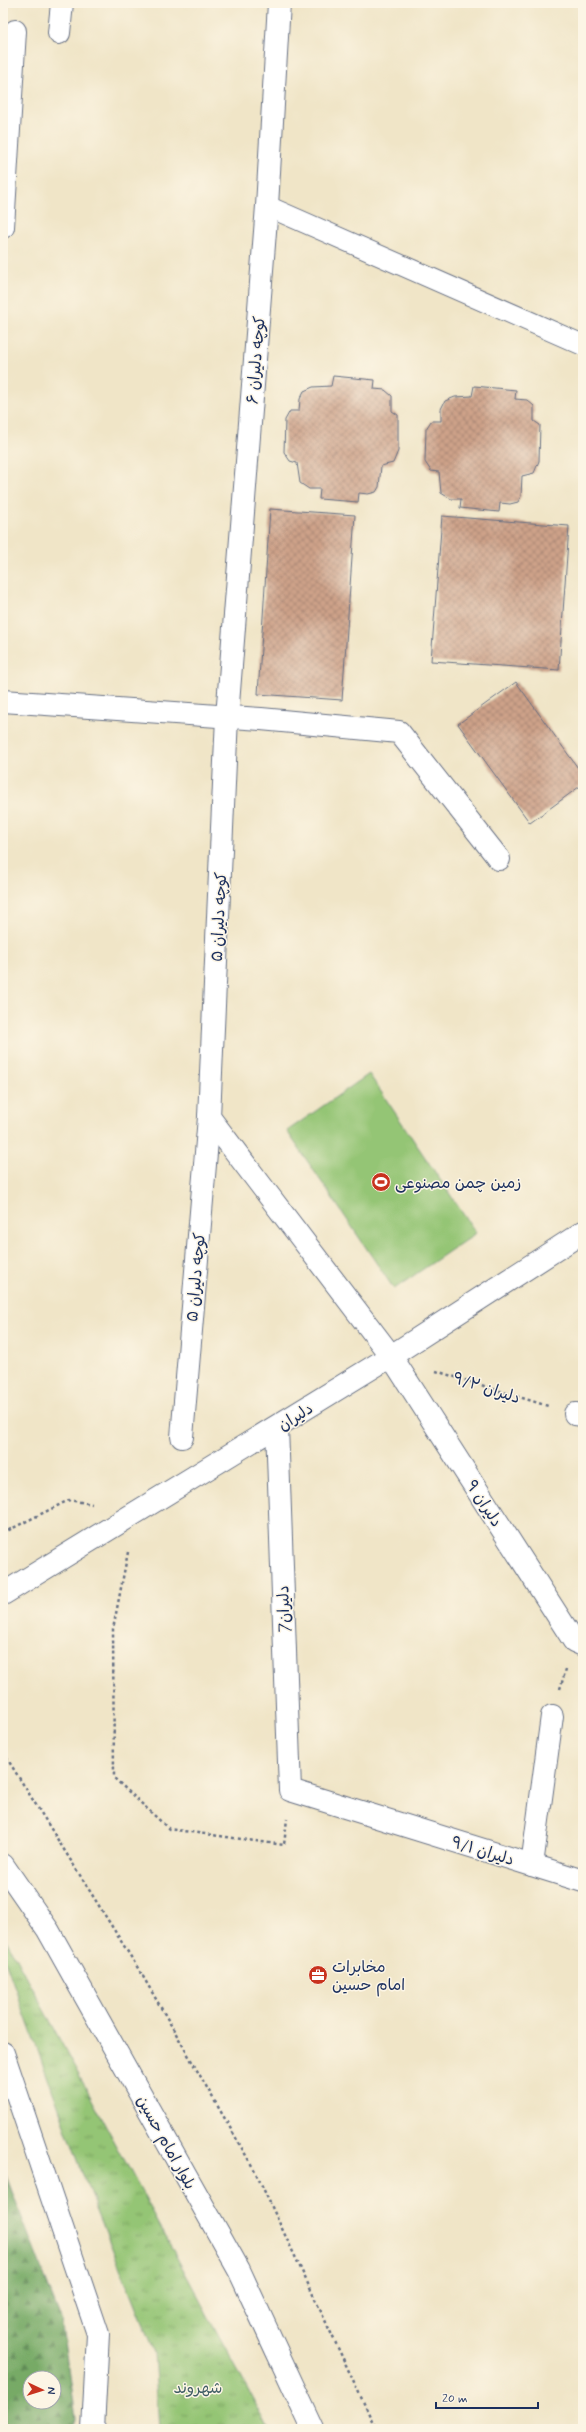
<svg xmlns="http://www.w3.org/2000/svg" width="586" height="2432" viewBox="0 0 586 2432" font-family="Mynerve,'Playpen Sans Arabic',sans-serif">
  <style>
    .grass { fill: url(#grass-tufts); stroke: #587a69 }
    .forest { fill: url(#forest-firs); stroke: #496c62; fill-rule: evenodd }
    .pitch { fill: #94c574; stroke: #587a69 }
    .building { fill: url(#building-cross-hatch) }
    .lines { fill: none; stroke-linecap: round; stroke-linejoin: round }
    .lane-casing { stroke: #666f83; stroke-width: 22 }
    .street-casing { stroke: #666f83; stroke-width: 24 }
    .secondary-casing { stroke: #666f83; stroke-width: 24 }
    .primary-casing { stroke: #666f83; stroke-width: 24 }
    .path { stroke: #666f83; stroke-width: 2.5; stroke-dasharray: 3 3; stroke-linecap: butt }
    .lane { stroke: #fff; stroke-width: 20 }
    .street { stroke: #fff; stroke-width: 22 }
    .secondary { stroke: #fff; stroke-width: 22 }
    .primary { stroke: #fff; stroke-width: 22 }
    .labels { text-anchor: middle; stroke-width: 3; stroke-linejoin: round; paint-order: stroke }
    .street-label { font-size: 16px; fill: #1b2f5e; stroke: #fcf5e5 }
    .poi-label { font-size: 16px; fill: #1b2f5e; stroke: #fcf5e5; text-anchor: start }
    .park-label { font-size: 16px; fill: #3f5c65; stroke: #fcf5e5 }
  </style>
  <defs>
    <pattern id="grass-tufts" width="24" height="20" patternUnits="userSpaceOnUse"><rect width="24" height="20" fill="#94c574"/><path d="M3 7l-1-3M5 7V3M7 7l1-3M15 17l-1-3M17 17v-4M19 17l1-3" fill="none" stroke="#78a062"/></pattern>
    <pattern id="forest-firs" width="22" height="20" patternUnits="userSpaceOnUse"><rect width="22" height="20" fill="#7a6"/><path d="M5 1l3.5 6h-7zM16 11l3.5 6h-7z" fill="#618b57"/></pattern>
    <pattern id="building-cross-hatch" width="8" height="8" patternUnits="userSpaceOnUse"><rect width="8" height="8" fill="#cea289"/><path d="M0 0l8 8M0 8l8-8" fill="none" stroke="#a68473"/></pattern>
  </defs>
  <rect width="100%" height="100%" fill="#fcf5e5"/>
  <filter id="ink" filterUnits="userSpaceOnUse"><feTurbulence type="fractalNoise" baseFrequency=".025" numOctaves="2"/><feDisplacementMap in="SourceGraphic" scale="8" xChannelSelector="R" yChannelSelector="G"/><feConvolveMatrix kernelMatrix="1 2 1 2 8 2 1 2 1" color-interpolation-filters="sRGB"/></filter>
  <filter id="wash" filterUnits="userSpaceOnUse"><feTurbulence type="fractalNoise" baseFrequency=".012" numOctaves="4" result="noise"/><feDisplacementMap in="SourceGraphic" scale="16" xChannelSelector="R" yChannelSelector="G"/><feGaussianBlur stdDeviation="0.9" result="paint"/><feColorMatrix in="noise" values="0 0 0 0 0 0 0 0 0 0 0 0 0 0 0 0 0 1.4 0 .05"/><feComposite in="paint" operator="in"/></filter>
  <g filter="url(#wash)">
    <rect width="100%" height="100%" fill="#f0e5c7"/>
    <path class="grass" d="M 3,1934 L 269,2429 L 159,2429 L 154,2353 L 88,2188 L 3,1955 Z"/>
    <path class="forest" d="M 3,2169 L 61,2319 L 75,2418 L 71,2429 L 3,2429 ZM 30,2378 L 54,2378 L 54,2402 L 30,2402 Z"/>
    <path class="pitch" d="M 369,1074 L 476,1233 L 394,1289 L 287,1131 Z"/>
    <g id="blocks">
      <g class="building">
        <path d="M 333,376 L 375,380 L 374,389 L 385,390 L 392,396 L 392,411 L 398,415 L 398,451 L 393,463 L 381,466 L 379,487 L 376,492 L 368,494 L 359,493 L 358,502 L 319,499 L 320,489 L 309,489 L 300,483 L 297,463 L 290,461 L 284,452 L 285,420 L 290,411 L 299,411 L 300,399 L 304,391 L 313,387 L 331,386 Z"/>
        <path d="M 474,386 L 516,390 L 515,399 L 527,400 L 534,406 L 534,421 L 540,425 L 539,461 L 534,473 L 522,476 L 521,496 L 518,502 L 510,504 L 500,503 L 499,512 L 460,508 L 461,499 L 451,499 L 441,493 L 439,472 L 431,471 L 425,462 L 426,429 L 431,421 L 441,421 L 441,409 L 445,401 L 455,397 L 472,396 Z"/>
        <path d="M 270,509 L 355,515 L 342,700 L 258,694 Z"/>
        <path d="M 442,516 L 569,526 L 559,670 L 431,661 Z"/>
        <path d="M 516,682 L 583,775 L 583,784 L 530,823 L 458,724 Z"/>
      </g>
    </g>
  </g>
  <g filter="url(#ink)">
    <use href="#blocks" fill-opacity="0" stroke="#666f83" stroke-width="1"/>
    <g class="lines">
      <defs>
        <path id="lane" d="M 267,206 L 583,345"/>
        <g id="street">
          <path d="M 59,33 L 62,3"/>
          <path d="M 3,227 L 15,31"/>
          <path d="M 3,701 L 261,719 L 399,732 L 499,859"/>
          <path d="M 209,1117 L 391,1356 L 574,1641 L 583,1645"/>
          <path d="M 575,1414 L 583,1415"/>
          <path d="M 277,1427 L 290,1790 L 532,1865 L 552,1716"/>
          <path d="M 182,1437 L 209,1117 L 227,717 L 267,206 L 279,3"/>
          <path d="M 532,1865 L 583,1881"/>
        </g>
        <path id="secondary" d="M 3,1594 L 391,1356 L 583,1232"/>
        <g id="primary">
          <path d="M 3,1865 L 48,1930 L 239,2270 L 313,2429"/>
          <path d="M 3,2053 L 98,2334 L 93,2429"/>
        </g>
      </defs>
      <use href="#lane" class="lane-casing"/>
      <use href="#street" class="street-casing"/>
      <use href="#secondary" class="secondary-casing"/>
      <use href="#primary" class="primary-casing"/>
      <g class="path">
        <path d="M 436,1371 L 548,1406"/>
        <path d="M 3,1533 L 69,1500 L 92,1504"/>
        <path d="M 128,1552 L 113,1629 L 114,1778 L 169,1829 L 284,1845 L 287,1819"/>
        <path d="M 560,1689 L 566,1669"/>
        <path d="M 3,1752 L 141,1973 L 255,2171 L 376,2429"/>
      </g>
      <use href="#lane" class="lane"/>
      <use href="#street" class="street"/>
      <use href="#secondary" class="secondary"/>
      <use href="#primary" class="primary"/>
    </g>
  </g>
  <defs>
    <symbol id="stadium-disc" viewBox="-11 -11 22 22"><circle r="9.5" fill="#c8321e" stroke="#fcf5e5"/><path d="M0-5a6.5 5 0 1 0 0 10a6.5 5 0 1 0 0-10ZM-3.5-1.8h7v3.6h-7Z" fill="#fff"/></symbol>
    <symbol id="office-disc" viewBox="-11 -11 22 22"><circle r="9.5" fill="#c8321e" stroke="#fcf5e5"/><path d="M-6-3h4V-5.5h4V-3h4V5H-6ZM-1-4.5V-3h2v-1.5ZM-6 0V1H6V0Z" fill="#fff"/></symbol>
  </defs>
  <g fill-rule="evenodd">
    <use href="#stadium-disc" x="370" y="1171" width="22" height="22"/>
    <use href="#office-disc" x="307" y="1964" width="22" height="22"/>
  </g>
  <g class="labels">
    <g class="street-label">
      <text transform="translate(255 360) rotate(-85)" y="6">کوچه دلیران ۶</text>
      <text transform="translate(218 917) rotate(-87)" y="6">کوچه دلیران ۵</text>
      <text transform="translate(195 1277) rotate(-85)" y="6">کوچه دلیران ۵</text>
      <text transform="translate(487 1387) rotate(18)" y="6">دلیران ۹/۲</text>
      <text transform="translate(295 1416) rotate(-32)" y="6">دلیران</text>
      <text transform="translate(485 1503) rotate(57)" y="6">دلیران ۹</text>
      <text transform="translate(283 1609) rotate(-92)" y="6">دلیران7</text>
      <text transform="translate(483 1850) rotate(17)" y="6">دلیران ۹/۱</text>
      <text transform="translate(167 2142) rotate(61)" y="6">بلوار امام حسین</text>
    </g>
    <g class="poi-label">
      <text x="395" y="1188">زمین چمن مصنوعی</text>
      <text x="332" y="1972">مخابرات<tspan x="332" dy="18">امام حسین</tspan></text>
    </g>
    <g class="park-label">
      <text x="198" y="2393">شهروند</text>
    </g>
  </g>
  <rect width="586" height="2432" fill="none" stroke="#fcf5e5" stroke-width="16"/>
  <g transform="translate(42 2390) rotate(94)"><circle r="19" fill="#fcf5e5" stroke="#a2a6af"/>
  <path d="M0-3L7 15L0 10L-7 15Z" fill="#c8321e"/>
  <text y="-6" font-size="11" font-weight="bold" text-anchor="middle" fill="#1b2f5e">N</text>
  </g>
  <path d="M436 2402v6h102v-6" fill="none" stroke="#1b2f5e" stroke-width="2"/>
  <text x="442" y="2402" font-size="12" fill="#1b2f5e" stroke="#fcf5e5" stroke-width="3" paint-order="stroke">20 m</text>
</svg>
